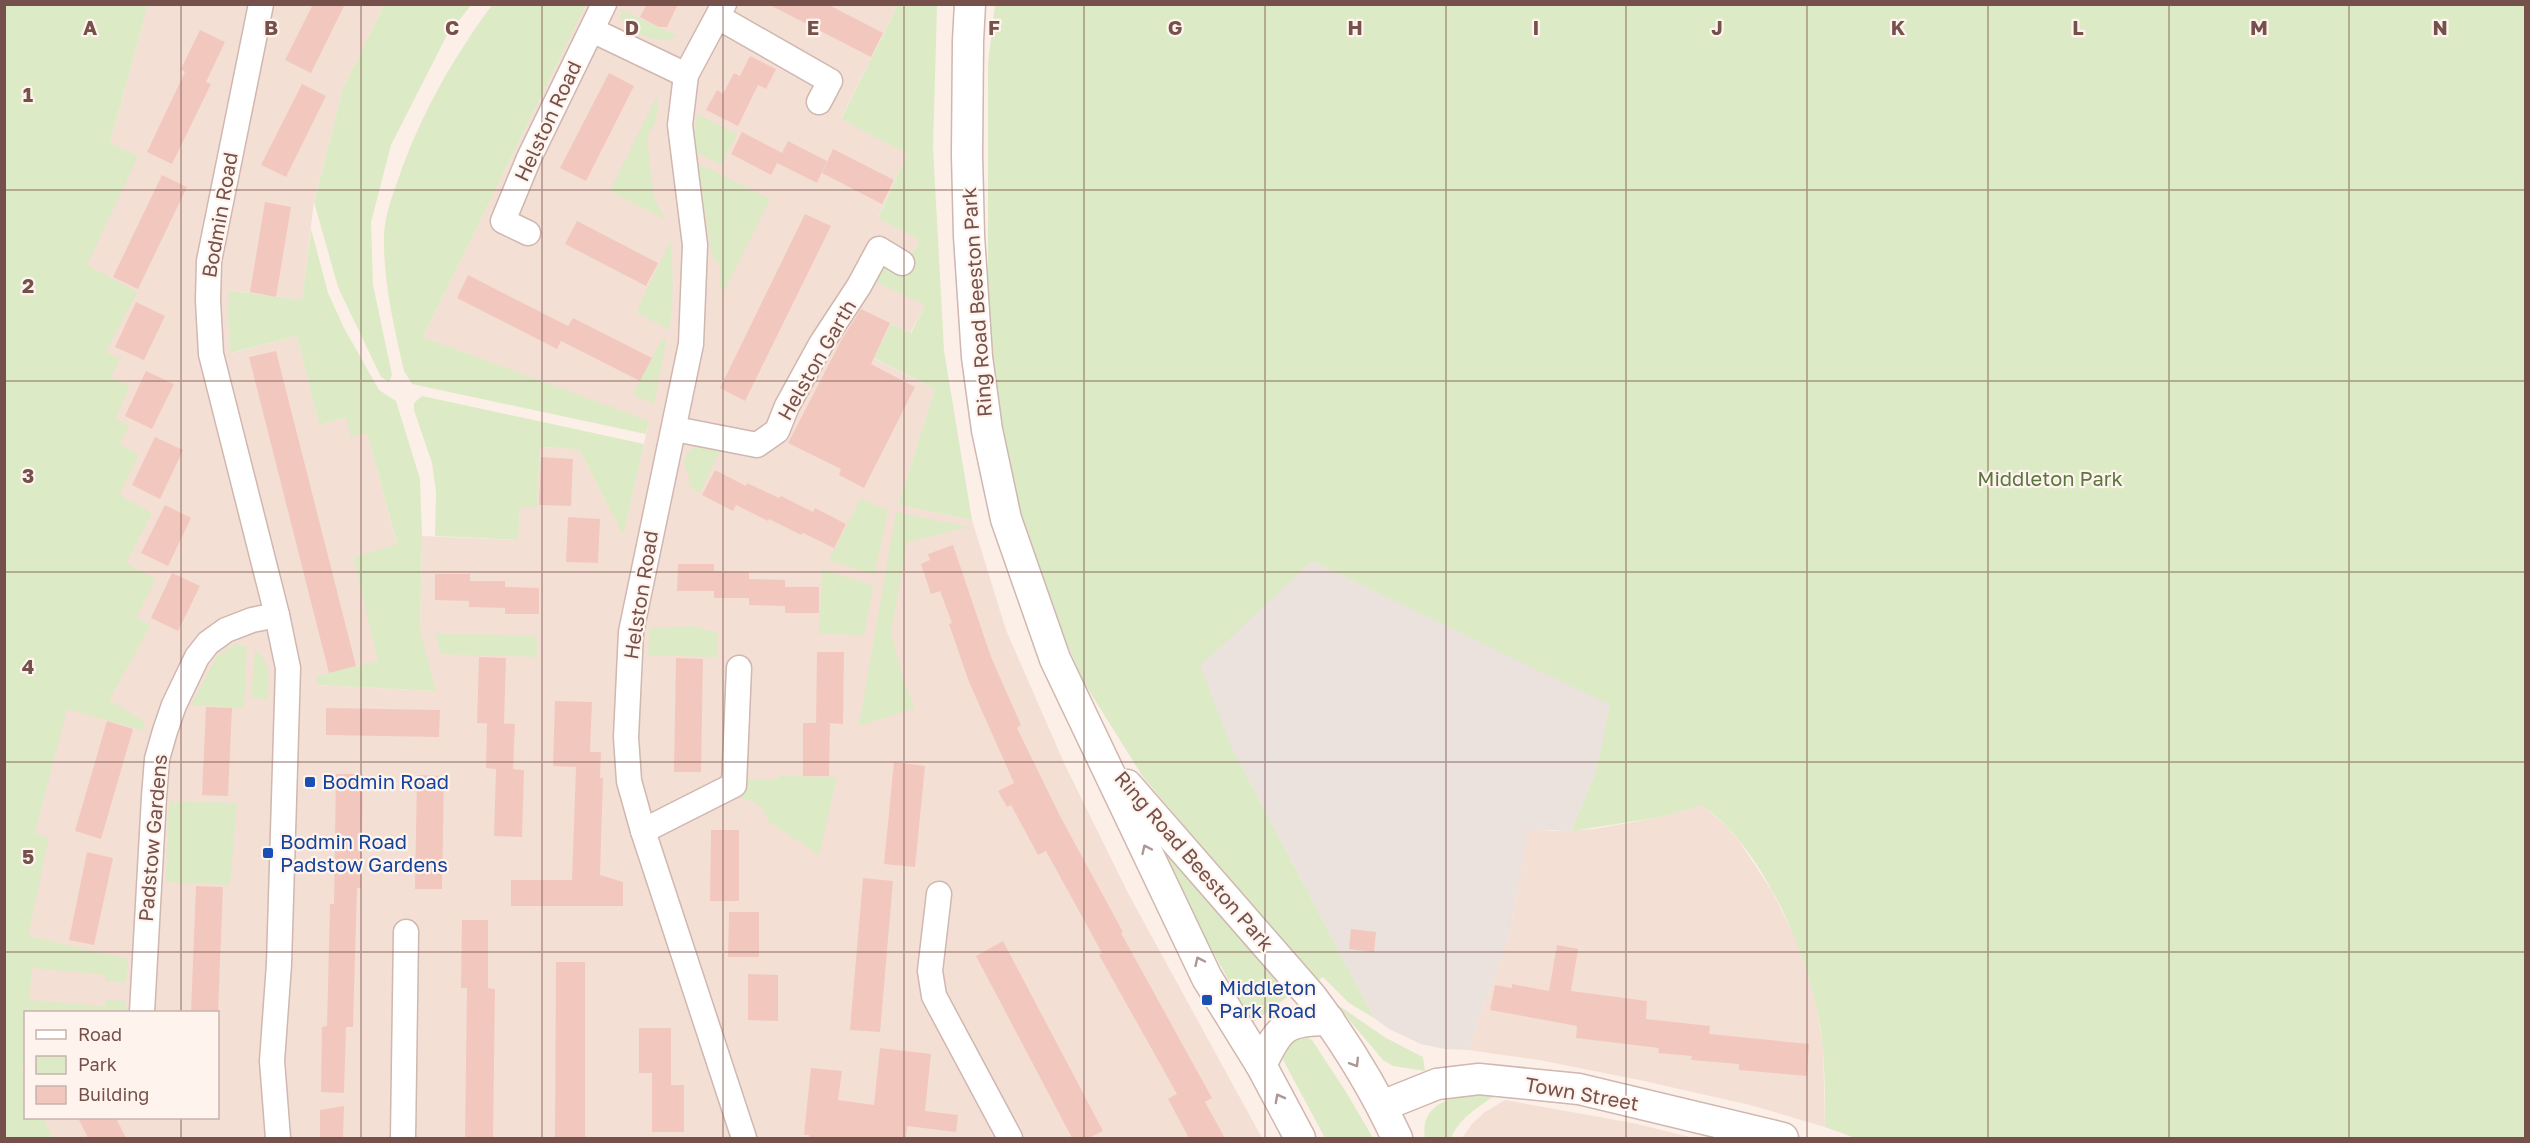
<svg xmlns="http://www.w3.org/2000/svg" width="2530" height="1143" viewBox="0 0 2530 1143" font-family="'Golos Text',sans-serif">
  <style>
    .residential { fill: #f4dfd5; fill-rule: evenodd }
    .industrial { fill: #ebe1dd }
    .green { fill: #dceac5 }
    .building { fill: #f2c8be }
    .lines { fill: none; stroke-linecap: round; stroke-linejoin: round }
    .minor-casing { stroke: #d0b7af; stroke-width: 27 }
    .tertiary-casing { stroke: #d0b7af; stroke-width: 33 }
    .minor { stroke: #fff; stroke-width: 24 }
    .tertiary { stroke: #fff; stroke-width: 30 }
    .oneway { stroke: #ad9793 }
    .grid { fill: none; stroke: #76514b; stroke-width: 1.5; stroke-opacity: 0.55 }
    .transit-dot { fill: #1a4fb4; stroke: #fff4ed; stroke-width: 2 }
    .labels { text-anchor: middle; stroke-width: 4.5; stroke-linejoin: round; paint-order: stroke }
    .street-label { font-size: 20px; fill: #76514b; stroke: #fff4ed }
    .park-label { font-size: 20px; fill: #5c7640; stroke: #fff4ed }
    .transit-label { font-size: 20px; fill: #164399; stroke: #fff4ed; text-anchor: start }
    .grid-label { font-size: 20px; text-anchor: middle; font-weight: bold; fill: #76514b; stroke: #fff4ed; stroke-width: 4.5; stroke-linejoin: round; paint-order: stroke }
  </style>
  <rect width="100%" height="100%" fill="#fcefe7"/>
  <g class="residential">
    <path d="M 148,5 L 384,5 L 343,88 L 314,201 L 302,300 L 230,290 L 228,323 L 232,353 L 297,336 L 319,425 L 346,417 L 367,433 L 397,545 L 353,557 L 379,661 L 317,676 L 317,685 L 435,691 L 420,632 L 422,536 L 518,540 L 520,507 L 537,507 L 540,447 L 579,449 L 623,534 L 649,422 L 423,337 L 586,5 L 898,5 L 841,118 L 907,154 L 878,217 L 919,240 L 902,274 L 925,305 L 910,333 L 892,324 L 875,359 L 935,389 L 898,505 L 972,520 L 1006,630 L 1065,765 L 1128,893 L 1262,1138 L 13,1138 L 5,584 L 80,253 ZM 26,1012 L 218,1012 L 218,1118 L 26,1118 Z"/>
    <path d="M 1702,805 L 1725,825 L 1739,841 L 1772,891 L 1796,940 L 1815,998 L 1823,1047 L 1825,1127 L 1750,1105 L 1644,1081 L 1539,1060 L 1468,1050 L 1510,933 L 1528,828 L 1553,831 L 1594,829 L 1662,817 Z"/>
    <path d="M 1505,1100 L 1633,1123 L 1694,1138 L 1462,1138 L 1472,1124 L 1485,1112 Z"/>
  </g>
  <path class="industrial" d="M 1312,561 L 1611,705 L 1596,772 L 1571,831 L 1528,829 L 1510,933 L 1468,1050 L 1445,1049 L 1421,1044 L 1389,1029 L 1374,1018 L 1232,748 L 1199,666 Z"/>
  <g class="green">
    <path d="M 6,4 L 148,5 L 110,143 L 138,156 L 87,265 L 137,292 L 106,352 L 120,359 L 111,377 L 130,386 L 115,418 L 129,426 L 119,444 L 139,454 L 119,495 L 152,513 L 126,563 L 156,579 L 136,617 L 150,626 L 109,700 L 143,721 L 146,731 L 67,709 L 35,833 L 49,838 L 28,936 L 128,959 L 126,983 L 105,981 L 106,975 L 32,968 L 29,1000 L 105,1006 L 106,1000 L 126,1001 L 126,1012 L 26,1012 L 25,1064 L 21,1066 L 25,1077 L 26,1118 L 43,1118 L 53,1138 L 4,1138 Z"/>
    <path d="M 384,5 L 471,5 L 446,37 L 391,145 L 371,222 L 373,285 L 392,375 L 389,382 L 381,377 L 338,287 L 314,202 L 343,88 Z"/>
    <path d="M 492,5 L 586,5 L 423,337 L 649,421 L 646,434 L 412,384 L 404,371 C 394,327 383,280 384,235 C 385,215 392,196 399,177 C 421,114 453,58 492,5 Z"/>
    <path d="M 898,5 L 937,5 L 933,147 L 944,351 L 972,520 L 898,505 L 935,389 L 874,358 L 891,324 L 911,333 L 925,305 L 863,276 L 871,262 L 902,274 L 919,240 L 878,218 L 907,154 L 841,119 Z"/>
    <path d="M 995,5 L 2525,5 L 2525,1138 L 1855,1138 L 1825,1127 C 1825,1101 1825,1075 1823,1050 C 1817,977 1777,878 1726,826 C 1719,818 1710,812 1702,805 L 1662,817 L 1571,831 L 1596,772 L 1610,705 L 1312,561 L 1200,666 L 1232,748 L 1374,1018 L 1349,1003 L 1323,977 L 1316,982 L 1143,777 L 1083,681 L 1041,584 L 1017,499 L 999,408 L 988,336 L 988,63 Z"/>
    <path d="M 620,9 L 679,37 C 656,44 639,37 622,21 Z"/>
    <path d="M 658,94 L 656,122 L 647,137 L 654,198 L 666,220 L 610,191 Z"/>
    <path d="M 697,114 L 737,134 L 721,165 L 696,152 L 694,135 Z"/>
    <path d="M 697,163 L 770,199 L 724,291 L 720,287 L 720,266 L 712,256 Z"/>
    <path d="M 311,229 L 328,293 L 344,328 L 379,390 L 396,401 L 420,479 L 422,536 L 420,631 L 436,691 L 317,685 L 317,676 L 378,661 L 353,557 L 397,544 L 367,433 L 351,437 L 346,417 L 319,425 L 297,336 L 231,353 L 228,322 L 229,290 L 302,300 Z"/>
    <path d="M 671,240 C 673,271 674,300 669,330 L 636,312 Z"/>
    <path d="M 663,337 L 666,341 L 654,404 L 633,394 Z"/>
    <path d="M 422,396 L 644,444 L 623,535 L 579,449 L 540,447 L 537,507 L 520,507 L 518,540 L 435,536 L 436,492 L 432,463 L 414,410 L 414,403 Z"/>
    <path d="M 700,445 L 721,449 L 700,493 L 688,485 L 690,479 C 682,462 680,454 700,445 Z"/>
    <path d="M 861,498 L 888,511 L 874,575 L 829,560 Z"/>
    <path d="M 896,512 L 969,527 L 907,542 L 891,632 L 902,675 L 915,708 L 859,726 Z"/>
    <path d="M 822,569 L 873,586 L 864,635 L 819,634 Z"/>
    <path d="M 693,626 L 718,633 L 718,657 L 648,655 L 650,628 Z"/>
    <path d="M 435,634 L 536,635 L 537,657 L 441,654 Z"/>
    <path d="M 235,644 L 247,647 L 244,708 L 191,705 L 217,656 Z"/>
    <path d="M 255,650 C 272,661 268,681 268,700 L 251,697 Z"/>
    <path d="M 778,776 L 837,777 L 819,855 L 768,821 L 763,809 L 756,803 L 735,796 L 745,779 L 778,780 Z"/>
    <path d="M 169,801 L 237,803 L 230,885 L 166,882 Z"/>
    <path d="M 1167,850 L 1293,993 L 1252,1023 L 1161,857 L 1162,852 Z"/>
    <path d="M 1335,1003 L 1386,1038 L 1423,1057 L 1425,1071 L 1393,1066 L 1383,1060 Z"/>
    <path d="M 1301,1035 L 1312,1040 L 1346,1092 L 1373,1138 L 1325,1138 L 1281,1056 L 1282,1049 Z"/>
    <path d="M 1473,1094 L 1497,1094 C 1479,1107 1460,1117 1451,1138 L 1425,1138 C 1420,1106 1447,1098 1473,1094 Z"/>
  </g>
  <g class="building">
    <path d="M 313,4 L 345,4 L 311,73 L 285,60 Z"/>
    <path d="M 647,4 L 678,4 L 667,27 L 659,27 L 640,17 Z"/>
    <path d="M 768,4 L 827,4 L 883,33 L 871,57 Z"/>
    <path d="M 200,30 L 225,42 L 206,82 L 211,84 L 172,164 L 147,152 L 185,72 L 181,69 Z"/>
    <path d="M 750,56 L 776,69 L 766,89 L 758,85 L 738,126 L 706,110 L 717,90 L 723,94 L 734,73 L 740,76 Z"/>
    <path d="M 609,73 L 634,86 L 586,181 L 560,168 Z"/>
    <path d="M 302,84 L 326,96 L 286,177 L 261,165 Z"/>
    <path d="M 742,132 L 782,153 L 788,141 L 827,161 L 817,183 L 777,163 L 782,154 L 771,175 L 731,154 Z"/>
    <path d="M 833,149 L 894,180 L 882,204 L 822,173 Z"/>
    <path d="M 162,175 L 187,187 L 138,289 L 113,277 Z"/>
    <path d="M 265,202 L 291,207 L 276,297 L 250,292 Z"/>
    <path d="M 805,214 L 831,226 L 745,401 L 720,388 Z"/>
    <path d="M 577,221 L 658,263 L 646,286 L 565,244 Z"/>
    <path d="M 468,275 L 568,326 L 573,318 L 652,358 L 640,381 L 561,341 L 557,349 L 457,298 Z"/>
    <path d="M 136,302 L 165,316 L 144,360 L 115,347 Z"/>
    <path d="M 861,309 L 890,323 L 871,364 L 915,387 L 864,488 L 839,475 L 841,469 L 788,443 L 842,339 Z"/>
    <path d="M 276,351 L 356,666 L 329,673 L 249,357 Z"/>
    <path d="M 146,371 L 174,384 L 152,429 L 125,416 Z"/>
    <path d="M 155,437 L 183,450 L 160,499 L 132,485 Z"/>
    <path d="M 541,457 L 573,459 L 571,506 L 539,505 Z"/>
    <path d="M 715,470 L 746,486 L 747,483 L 779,498 L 781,496 L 813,512 L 815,508 L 846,524 L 834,548 L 803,533 L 801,535 L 769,519 L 768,521 L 736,505 L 733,511 L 702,495 Z"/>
    <path d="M 165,505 L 191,518 L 168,566 L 141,553 Z"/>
    <path d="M 568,517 L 600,519 L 598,563 L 566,562 Z"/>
    <path d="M 953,545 L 991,657 L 1021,725 L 1017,728 L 1060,816 L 1123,932 L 1121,933 L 1212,1098 L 1205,1102 L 1225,1138 L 1189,1138 L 1168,1099 L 1177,1094 L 1099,955 L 1102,953 L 1046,851 L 1038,855 L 1011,805 L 1007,807 L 998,791 L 1014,783 L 969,682 L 949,624 L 952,623 L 940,591 L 931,594 L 921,564 L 930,560 L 928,554 Z"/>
    <path d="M 678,564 L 714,564 L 714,571 L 749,572 L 749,579 L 785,580 L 785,587 L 819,587 L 819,613 L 785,613 L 785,606 L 749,605 L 749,598 L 714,598 L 714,591 L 677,591 Z"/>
    <path d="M 172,573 L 200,586 L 178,631 L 151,618 Z"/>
    <path d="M 435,574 L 470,574 L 470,581 L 505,581 L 505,587 L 539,588 L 539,614 L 505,614 L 505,608 L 469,607 L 469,601 L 435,600 Z"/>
    <path d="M 817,652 L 844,652 L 843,724 L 826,723 L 830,724 L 829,776 L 803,776 L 803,723 L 816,723 Z"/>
    <path d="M 479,657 L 506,658 L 504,724 L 477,723 Z"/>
    <path d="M 676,658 L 703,659 L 701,772 L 674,772 Z"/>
    <path d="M 555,701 L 592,702 L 590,752 L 601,752 L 600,778 L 603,778 L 600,875 L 623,882 L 623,906 L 511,906 L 511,880 L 572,880 L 576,767 L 553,766 Z"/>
    <path d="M 206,707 L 232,708 L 228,796 L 202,795 Z"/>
    <path d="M 326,708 L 440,710 L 439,737 L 326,735 Z"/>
    <path d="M 107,721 L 133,729 L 101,839 L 75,831 Z"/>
    <path d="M 487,723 L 515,724 L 513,769 L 524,770 L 522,837 L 494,836 L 496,769 L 486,768 Z"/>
    <path d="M 894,762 L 925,766 L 915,867 L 884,864 Z"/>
    <path d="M 336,774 L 363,774 L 361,888 L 357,888 L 353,1027 L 346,1027 L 344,1093 L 321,1092 L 322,1027 L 327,1026 L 330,904 L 334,904 Z"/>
    <path d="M 417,775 L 444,776 L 442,889 L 415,889 Z"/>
    <path d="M 711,830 L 739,830 L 739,901 L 710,901 Z"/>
    <path d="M 87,852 L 113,858 L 94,945 L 69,940 Z"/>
    <path d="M 863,878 L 893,881 L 880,1032 L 850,1030 Z"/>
    <path d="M 196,886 L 223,887 L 218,1012 L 191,1012 Z"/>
    <path d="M 729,912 L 759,912 L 759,957 L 728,957 Z"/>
    <path d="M 462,920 L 488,920 L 488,988 L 495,989 L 493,1138 L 465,1138 L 467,988 L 461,988 Z"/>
    <path d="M 1351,929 L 1376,932 L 1374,952 L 1349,949 Z"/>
    <path d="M 1003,941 L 1103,1131 L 1089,1138 L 1072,1138 L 976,956 Z"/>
    <path d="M 1557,945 L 1578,949 L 1571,991 L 1647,1001 L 1646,1019 L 1710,1026 L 1709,1034 L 1809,1044 L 1807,1076 L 1739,1070 L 1739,1064 L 1691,1060 L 1692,1056 L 1658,1053 L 1659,1048 L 1576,1038 L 1577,1026 L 1490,1010 L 1495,985 L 1512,988 L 1512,984 L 1549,991 Z"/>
    <path d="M 556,962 L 585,962 L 585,1138 L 555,1137 Z"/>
    <path d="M 748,974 L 778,975 L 778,1021 L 748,1020 Z"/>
    <path d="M 639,1028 L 671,1028 L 671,1085 L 684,1085 L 684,1132 L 652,1132 L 652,1073 L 639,1073 Z"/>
    <path d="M 880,1048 L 931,1054 L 925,1111 L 958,1115 L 956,1132 L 907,1126 L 906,1138 L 809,1138 L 809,1135 L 804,1135 L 811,1068 L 842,1071 L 838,1100 L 874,1105 Z"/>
    <path d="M 344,1106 L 343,1138 L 320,1138 L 320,1110 Z"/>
    <path d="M 78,1118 L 116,1118 L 126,1138 L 88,1138 Z"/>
  </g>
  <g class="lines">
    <defs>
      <g id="minor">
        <path d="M 261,4 L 209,261 L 208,301 L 211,354 L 277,615 L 288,668 L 279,964 L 272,1061 L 278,1138"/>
        <path d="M 724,4 L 686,75 L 680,125 L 695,245 L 691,344 L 631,632 L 626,737 L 629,781 L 643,831 L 744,1138"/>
        <path d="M 718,17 L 830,81 L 819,102"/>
        <path d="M 592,30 L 686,75"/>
        <path d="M 528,233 L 503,221 L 529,158 L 604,4"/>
        <path d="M 675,429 L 757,445 L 777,431 L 787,406 L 821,344 L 859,286 L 879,249 L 902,263"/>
        <path d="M 643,831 L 734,785 L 739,668"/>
        <path d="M 939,894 L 930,971 L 934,996 L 1010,1138"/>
        <path d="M 142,1012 L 154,797 L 157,759 L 165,731 L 174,705 L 197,657 L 208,643 L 226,630 L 252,620 L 277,615"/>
        <path d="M 403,1138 L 406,932"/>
      </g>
      <g id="tertiary">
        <path d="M 970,4 L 968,41 L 967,155 L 969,236 L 977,357 L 987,430 L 1006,519 L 1055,659 L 1207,978 L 1261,1065 L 1300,1138"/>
        <path d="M 1127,785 L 1311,996 C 1344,1040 1374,1088 1397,1138"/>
        <path d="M 1261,1065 C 1281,1025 1284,1021 1329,1020"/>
        <path d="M 1382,1106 L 1437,1084 L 1479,1079 L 1579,1089 L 1783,1138"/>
      </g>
    </defs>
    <use href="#minor" class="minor-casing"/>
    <use href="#tertiary" class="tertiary-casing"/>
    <use href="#minor" class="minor"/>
    <use href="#tertiary" class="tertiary"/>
  </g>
  <defs><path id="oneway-chevron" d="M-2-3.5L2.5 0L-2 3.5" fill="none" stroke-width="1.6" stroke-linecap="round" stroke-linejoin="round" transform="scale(1.5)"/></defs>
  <g class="oneway">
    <use href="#oneway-chevron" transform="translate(1146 849) rotate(-115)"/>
    <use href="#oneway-chevron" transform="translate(1199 961) rotate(-115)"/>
    <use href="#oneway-chevron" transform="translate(1355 1063) rotate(58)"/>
    <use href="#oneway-chevron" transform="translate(1279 1098) rotate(-118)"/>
  </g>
  <path class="grid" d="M 181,4 L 181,1012M 361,4 L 361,1138M 542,4 L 542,1138M 723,4 L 723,1138M 904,4 L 904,1138M 1084,4 L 1084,1138M 1265,4 L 1265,1138M 1446,4 L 1446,1138M 1626,4 L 1626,1138M 1807,4 L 1807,1138M 1988,4 L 1988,1138M 2169,4 L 2169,1138M 2349,4 L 2349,1138M 4,190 L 2526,190M 4,381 L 2526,381M 4,572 L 2526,572M 4,762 L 2526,762M 4,952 L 2526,952M 181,1118 L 181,1138"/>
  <g class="transit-dot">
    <rect x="304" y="776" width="12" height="12" rx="3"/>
    <rect x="262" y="847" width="12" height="12" rx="3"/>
    <rect x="1201" y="994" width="12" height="12" rx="3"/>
  </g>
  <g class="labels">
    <g class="street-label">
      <text transform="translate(548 121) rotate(-65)" y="7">Helston Road</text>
      <text transform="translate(220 215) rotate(-80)" y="7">Bodmin Road</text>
      <text transform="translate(977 302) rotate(-94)" y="7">Ring Road Beeston Park</text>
      <text transform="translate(817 360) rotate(-60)" y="7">Helston Garth</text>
      <text transform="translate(641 595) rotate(-81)" y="7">Helston Road</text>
      <text transform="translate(153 838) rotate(-85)" y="7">Padstow Gardens</text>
      <text transform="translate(1194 861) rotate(49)" y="7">Ring Road Beeston Park</text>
      <text transform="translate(1582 1094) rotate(10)" y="7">Town Street</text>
    </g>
    <g class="park-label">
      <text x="2050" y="486">Middleton Park</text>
    </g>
    <g class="transit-label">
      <text x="322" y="789">Bodmin Road</text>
      <text x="280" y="849">Bodmin Road<tspan x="280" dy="23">Padstow Gardens</tspan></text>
      <text x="1219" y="995">Middleton<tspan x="1219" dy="23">Park Road</tspan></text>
    </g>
  </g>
  <g class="grid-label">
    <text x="90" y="35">A</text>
    <text x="271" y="35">B</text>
    <text x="452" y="35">C</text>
    <text x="632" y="35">D</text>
    <text x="813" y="35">E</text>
    <text x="994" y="35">F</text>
    <text x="1175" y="35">G</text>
    <text x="1355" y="35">H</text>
    <text x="1536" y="35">I</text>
    <text x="1717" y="35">J</text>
    <text x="1898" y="35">K</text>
    <text x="2078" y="35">L</text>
    <text x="2259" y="35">M</text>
    <text x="2440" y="35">N</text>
    <text x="28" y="102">1</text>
    <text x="28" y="293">2</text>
    <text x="28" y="483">3</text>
    <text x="28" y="674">4</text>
    <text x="28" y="864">5</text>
  </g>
  <rect width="2530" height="1143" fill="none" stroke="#76514b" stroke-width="12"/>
  <rect x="24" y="1011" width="195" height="108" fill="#fff4ed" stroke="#c8b3ac" stroke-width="1.5"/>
  <rect x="36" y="1030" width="30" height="9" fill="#ffffff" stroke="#c8b3ac" stroke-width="1.5"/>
  <text x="78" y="1041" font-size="18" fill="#76514b">Road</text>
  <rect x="36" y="1056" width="30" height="18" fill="#dceac5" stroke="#c8b3ac" stroke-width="1.5"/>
  <text x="78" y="1071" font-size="18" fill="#76514b">Park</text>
  <rect x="36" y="1086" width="30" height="18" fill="#f2c8be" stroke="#c8b3ac" stroke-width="1.5"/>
  <text x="78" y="1101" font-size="18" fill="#76514b">Building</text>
</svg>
